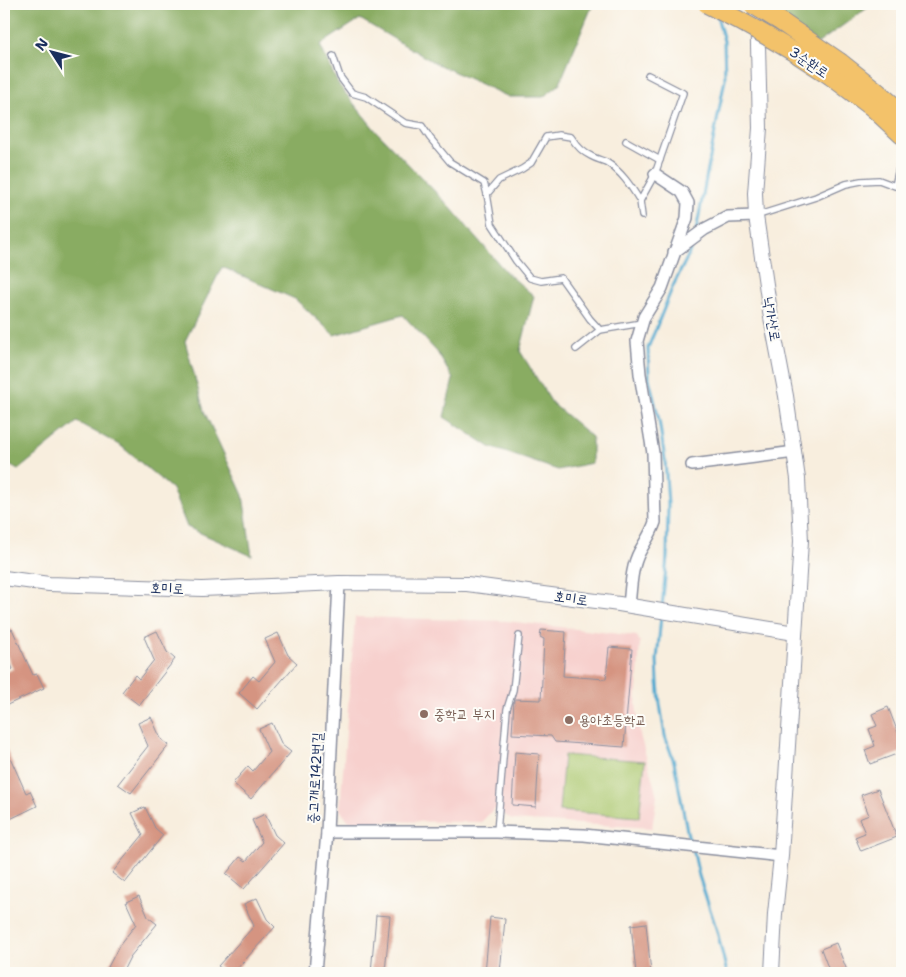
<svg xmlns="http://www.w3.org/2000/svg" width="906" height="977" viewBox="0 0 906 977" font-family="'Shantell Sans','Poor Story',sans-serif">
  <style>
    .built { fill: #f7d0cd }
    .green { fill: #acc86f; stroke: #647c66 }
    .forest { fill: #89ac62; stroke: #526e60 }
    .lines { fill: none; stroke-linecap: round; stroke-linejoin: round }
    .stream { stroke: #53aad0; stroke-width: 3 }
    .building { fill: #d59481 }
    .service-casing { stroke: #8a8e9e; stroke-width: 8 }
    .minor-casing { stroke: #8a8e9e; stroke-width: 14 }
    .tertiary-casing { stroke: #8a8e9e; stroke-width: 16 }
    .trunk-casing { stroke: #8a8e9e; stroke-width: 20 }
    .service { stroke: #fff; stroke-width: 5.5 }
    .minor { stroke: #fff; stroke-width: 11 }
    .tertiary { stroke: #fff; stroke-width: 14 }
    .trunk { stroke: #f3c26a; stroke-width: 18 }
    .trunk-bridge-casing { stroke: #8a8e9e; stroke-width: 20; stroke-linecap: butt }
    .trunk-bridge { stroke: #f3c26a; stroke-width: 18 }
    .education-dot { fill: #8d6e63; stroke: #fdfcf7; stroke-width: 2 }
    .labels { text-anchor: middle; stroke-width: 4; stroke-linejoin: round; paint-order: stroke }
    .street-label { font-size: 14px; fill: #1b2f5e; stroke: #fdfcf7 }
    .education-label { font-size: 14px; fill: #785e54; stroke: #fdfcf7; text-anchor: start }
  </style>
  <rect width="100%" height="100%" fill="#fdfcf7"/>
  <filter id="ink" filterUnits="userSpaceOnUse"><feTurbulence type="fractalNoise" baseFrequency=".02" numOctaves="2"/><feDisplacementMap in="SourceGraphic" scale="10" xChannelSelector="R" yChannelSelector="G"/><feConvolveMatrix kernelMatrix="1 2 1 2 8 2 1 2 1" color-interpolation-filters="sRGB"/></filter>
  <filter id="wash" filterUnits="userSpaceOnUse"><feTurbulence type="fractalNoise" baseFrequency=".0096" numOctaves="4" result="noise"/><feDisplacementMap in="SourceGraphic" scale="20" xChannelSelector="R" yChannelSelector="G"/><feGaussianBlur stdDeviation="1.12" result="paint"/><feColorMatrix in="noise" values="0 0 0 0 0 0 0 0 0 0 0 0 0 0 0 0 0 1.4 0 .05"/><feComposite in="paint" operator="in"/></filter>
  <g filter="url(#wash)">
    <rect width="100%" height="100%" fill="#f8eede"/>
    <path class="built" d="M 355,617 L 506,621 L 637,636 L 640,642 L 636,705 L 640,735 L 657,796 L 652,828 L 512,820 L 495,808 L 481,822 L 349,821 L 340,810 Z"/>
    <path class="green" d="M 564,755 L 645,761 L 639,817 L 559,811 Z"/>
    <g class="forest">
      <path d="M 4,4 L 593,4 L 559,85 L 543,97 L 509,97 L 435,63 L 360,19 L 320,45 L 338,84 L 376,131 L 450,207 L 506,272 L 534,296 L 520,351 L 552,403 L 592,437 L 592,463 L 558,470 L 490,447 L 444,417 L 453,379 L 437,352 L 403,315 L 334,335 L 295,299 L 222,267 L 185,341 L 204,411 L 243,495 L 252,556 L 187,527 L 172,489 L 121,446 L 77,422 L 18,470 L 4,462 Z"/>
      <path d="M 771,4 L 873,4 L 814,46 Z"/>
    </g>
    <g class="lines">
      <g class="stream">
        <path d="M 696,231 L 725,79 L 724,41 L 717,16"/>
        <path d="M 662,607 L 667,557 L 668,504 L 665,460 L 659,420 L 649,378 L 648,348 L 673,286 L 688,256 L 693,242"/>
        <path d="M 661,616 L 657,660 L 658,682 L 660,704 L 665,736 L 674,762 L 688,836 L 691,843"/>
        <path d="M 693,849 L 699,876 L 717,931 L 727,973"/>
      </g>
    </g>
    <g id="blocks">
      <g class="building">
        <path d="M 12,629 L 33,675 L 37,674 L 44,688 L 5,706 L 4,690 L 8,689 L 4,680 L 4,673 L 13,669 L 4,649 L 4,632 Z"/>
        <path d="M 541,630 L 566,632 L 563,676 L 606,679 L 609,647 L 632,649 L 624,747 L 555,742 L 551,736 L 512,734 L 514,699 L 541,700 L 544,639 L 540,637 Z"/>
        <path d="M 157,631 L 167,652 L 175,659 L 139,705 L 122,692 L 135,675 L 139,679 L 154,660 L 144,637 Z"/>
        <path d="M 278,633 L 288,655 L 297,663 L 257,709 L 239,693 L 253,676 L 259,681 L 275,662 L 265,639 Z"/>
        <path d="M 888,707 L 902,743 L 902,752 L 870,764 L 865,750 L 875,746 L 869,729 L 877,726 L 872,714 Z"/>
        <path d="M 151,717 L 161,739 L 169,745 L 131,793 L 118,784 L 148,746 L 138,723 Z"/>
        <path d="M 272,723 L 282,745 L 291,752 L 251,799 L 233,783 L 248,766 L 253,771 L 269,752 L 259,729 Z"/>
        <path d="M 4,744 L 26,793 L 30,791 L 37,806 L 4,822 L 4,788 L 6,787 L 4,782 Z"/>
        <path d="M 515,752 L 539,754 L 536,807 L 512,805 Z"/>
        <path d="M 878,789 L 897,837 L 861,851 L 855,837 L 865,833 L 859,819 L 869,815 L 861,795 Z"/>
        <path d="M 145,807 L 155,828 L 163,835 L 125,883 L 112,873 L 143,835 L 132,813 Z"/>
        <path d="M 265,814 L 275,835 L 284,843 L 244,889 L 226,874 L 240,857 L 246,861 L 262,842 L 252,820 Z"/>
        <path d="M 139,896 L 148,917 L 157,924 L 130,957 L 122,973 L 116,973 L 108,967 L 119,946 L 136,924 L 126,902 Z"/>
        <path d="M 257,898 L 267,919 L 275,927 L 233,973 L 227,973 L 218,966 L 254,926 L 244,904 Z"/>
        <path d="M 376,915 L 390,916 L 385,973 L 371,973 Z"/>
        <path d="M 490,917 L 505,919 L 500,973 L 485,973 Z"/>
        <path d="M 646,923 L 651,973 L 636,973 L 631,925 Z"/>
        <path d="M 836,943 L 848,973 L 830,973 L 821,949 Z"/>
      </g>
    </g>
  </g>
  <g filter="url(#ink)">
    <use href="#blocks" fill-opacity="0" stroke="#8a8e9e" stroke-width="1"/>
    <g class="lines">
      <defs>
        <g id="service">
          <path d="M 333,56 L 340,77 L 352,93 L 366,97 L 405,123 L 422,126 L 430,138 L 450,162 L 484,183 L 487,194 L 492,224 L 516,261 L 530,278 L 541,281 L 561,278 L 590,319 L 600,330"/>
          <path d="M 626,141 L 660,160"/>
          <path d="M 487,194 L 499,180 L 522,169 L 531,163 L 546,137 L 559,135 L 571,137 C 576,145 582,152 591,156 C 596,159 601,160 606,162 C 621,171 631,186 640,201"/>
          <path d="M 642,216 L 640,201 L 655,174 L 683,93 L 648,75"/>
          <path d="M 756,216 L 816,197 L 846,184 L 861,181 L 879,180 L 895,186 L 902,155"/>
          <path d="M 576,349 L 600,330 L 642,323"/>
          <path d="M 497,832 L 507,709 L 513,690 L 519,636"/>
        </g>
        <g id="minor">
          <path d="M 674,252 L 705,229 L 728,217 L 756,216"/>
          <path d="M 692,465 L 795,452"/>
          <path d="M 629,606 C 631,588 631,567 640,551 C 646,540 651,534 655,522 L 653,453 L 640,374 L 637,341 L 644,317 L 662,288 L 687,218 L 688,203 L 682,192 L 655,174"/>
          <path d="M 327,832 L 497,832 L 584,835 L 781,856"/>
          <path d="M 315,973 L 327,832 L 339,583"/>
        </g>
        <g id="tertiary">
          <path d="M 757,4 L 760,128 L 755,193 L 756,216 L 770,312 L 786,396 L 798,479 L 801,541 L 781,856 L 775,914 L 772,973"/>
          <path d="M 4,578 L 49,584 L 202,589 L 339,583 L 467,584 L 619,604 L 795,633"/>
        </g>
        <g id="trunk">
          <path d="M 841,63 L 874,89 L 902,113"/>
          <path d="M 831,76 L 872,107 L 902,135"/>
        </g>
      </defs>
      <use href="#service" class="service-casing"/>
      <use href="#minor" class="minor-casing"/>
      <use href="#tertiary" class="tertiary-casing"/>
      <use href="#trunk" class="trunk-casing"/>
      <use href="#service" class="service"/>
      <use href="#minor" class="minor"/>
      <use href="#tertiary" class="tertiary"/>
      <use href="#trunk" class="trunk"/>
      <defs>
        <g id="trunk-bridge">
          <path d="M 707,4 C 750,25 791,49 831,76"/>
          <path d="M 752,4 L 780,21 L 841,63"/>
        </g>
      </defs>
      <use href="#trunk-bridge" class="trunk-bridge-casing"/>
      <use href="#trunk-bridge" class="trunk-bridge"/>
    </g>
  </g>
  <g class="education-dot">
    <circle cx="424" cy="714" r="5"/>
    <circle cx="569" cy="720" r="5"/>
  </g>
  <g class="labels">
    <g class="street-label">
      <text transform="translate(809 62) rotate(34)" y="5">3순환로</text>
      <text transform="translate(772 319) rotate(80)" y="5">낙가산로</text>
      <text transform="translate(167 588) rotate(2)" y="5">호미로</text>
      <text transform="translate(571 598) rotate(8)" y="5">호미로</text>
      <text transform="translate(315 778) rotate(-87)" y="5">중고개로142번길</text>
    </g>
    <g class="education-label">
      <text x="434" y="719">중학교 부지</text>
      <text x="579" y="725">용아초등학교</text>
    </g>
  </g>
  <rect width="906" height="977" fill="none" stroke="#fdfcf7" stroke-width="20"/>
  <g transform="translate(52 52) rotate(306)" stroke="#fdfcf7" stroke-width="4" paint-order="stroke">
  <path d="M0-4L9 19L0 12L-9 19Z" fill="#1b2f5e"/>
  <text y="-8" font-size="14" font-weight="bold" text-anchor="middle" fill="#1b2f5e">N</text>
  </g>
</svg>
